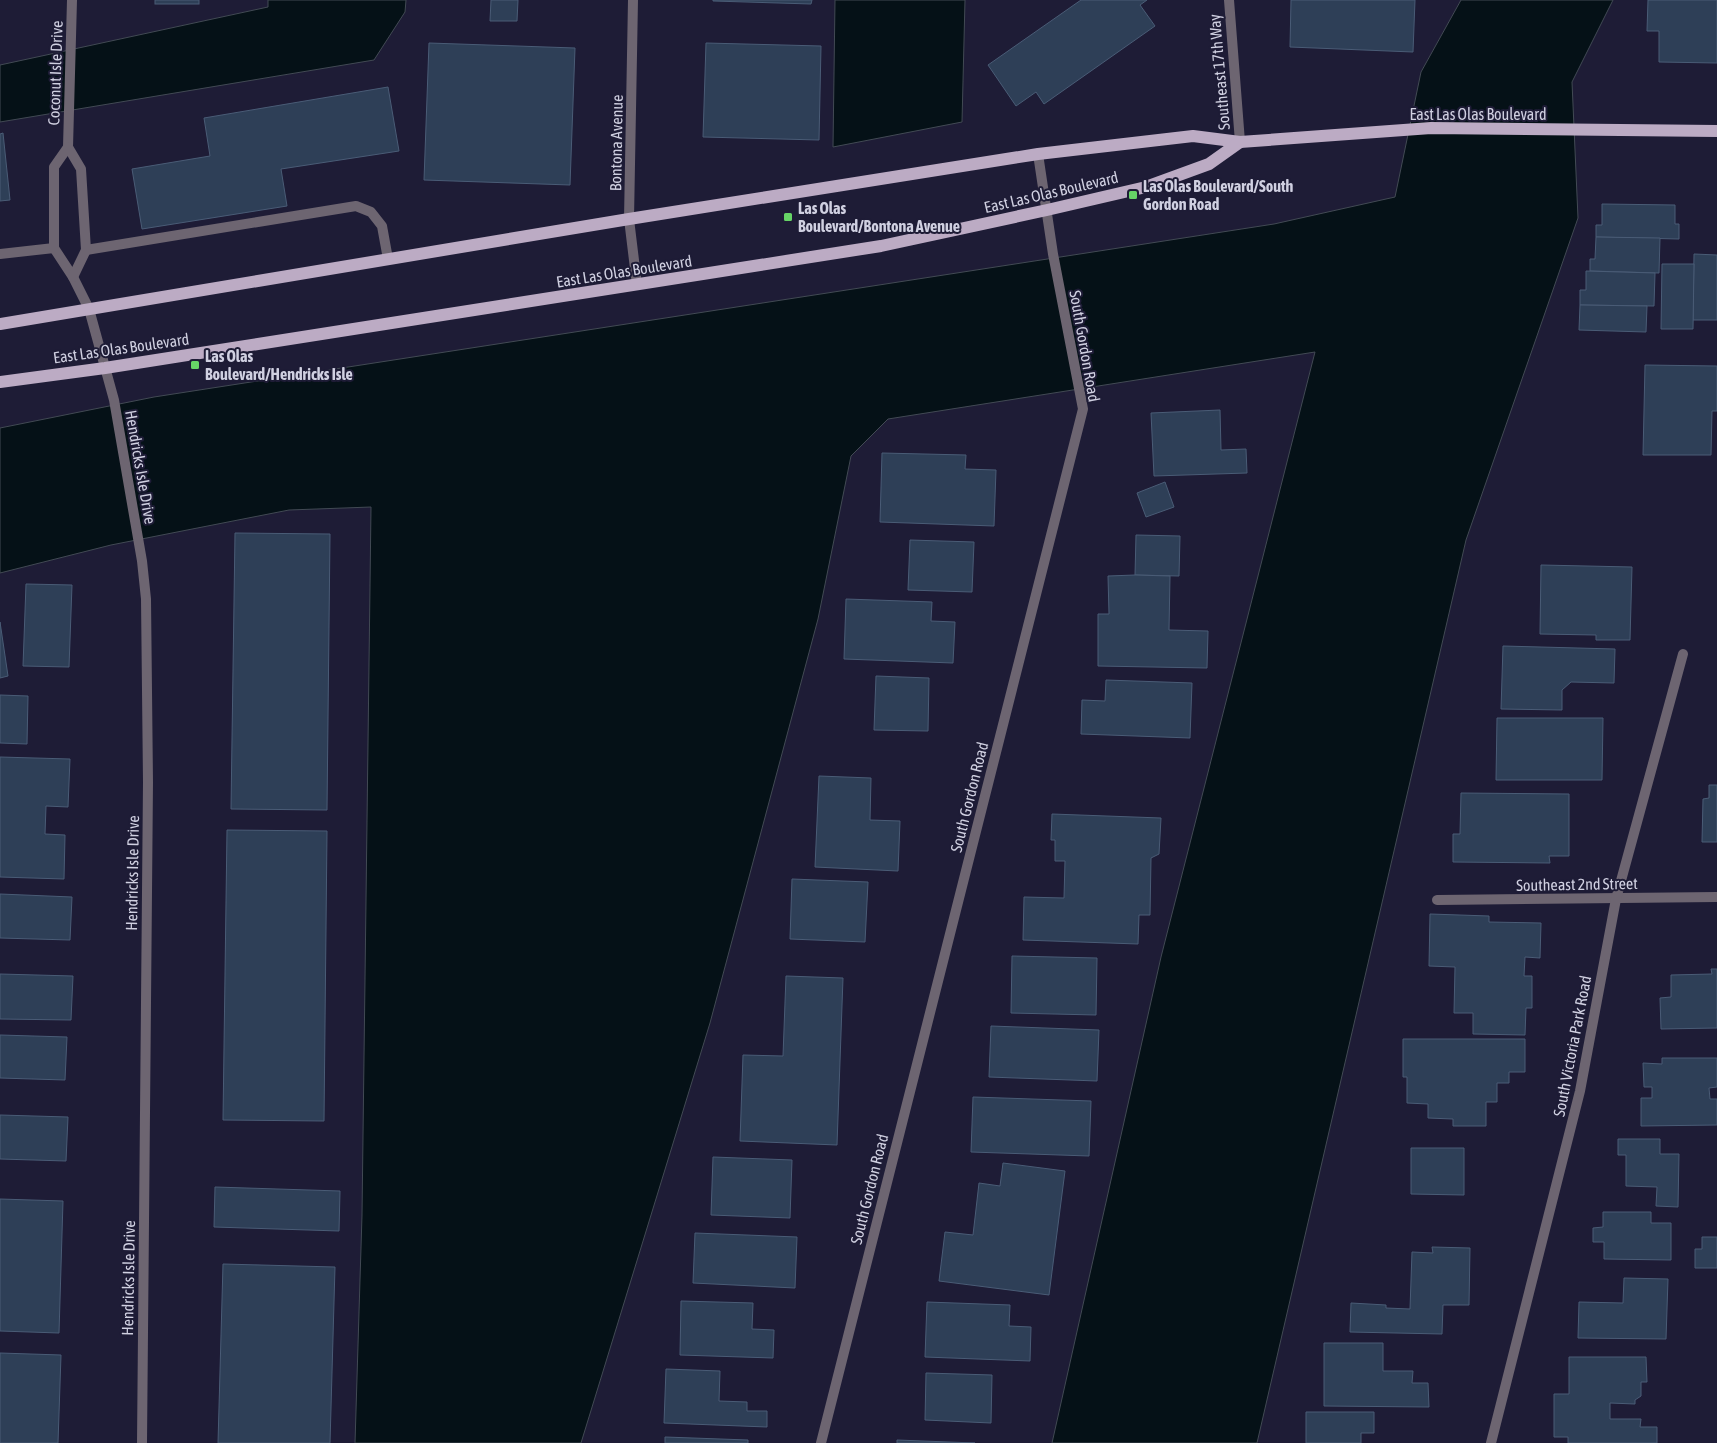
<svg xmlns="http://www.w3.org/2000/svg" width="1717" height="1443" viewBox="0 0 1717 1443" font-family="'Asap Condensed',sans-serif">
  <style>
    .water { fill: #051117; stroke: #424a54 }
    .building { fill: #2e3f57; stroke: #4a5c76 }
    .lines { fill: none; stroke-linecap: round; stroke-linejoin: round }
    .service { stroke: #6d6571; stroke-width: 10 }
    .minor { stroke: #6d6571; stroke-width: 10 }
    .primary { stroke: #bcabc4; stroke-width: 12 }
    .poi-dot { fill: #66d466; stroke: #1e1c36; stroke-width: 2 }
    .labels { text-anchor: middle; stroke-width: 4; stroke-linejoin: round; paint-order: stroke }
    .street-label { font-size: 16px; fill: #d0d0e1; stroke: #1e1c36 }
    .poi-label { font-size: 16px; font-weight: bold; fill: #d0d0e1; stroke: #1e1c36; text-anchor: start }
  </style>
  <rect width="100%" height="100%" fill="#1e1c36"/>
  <g class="water">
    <path d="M 268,0 L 406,0 L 405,12 L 374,60 L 0,122 L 0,65 L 268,7 Z"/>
    <path d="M 835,0 L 965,0 L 962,122 L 833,147 Z"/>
    <path d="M 1461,0 L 1613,0 L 1572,82 L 1578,218 L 1466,540 L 1257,1443 L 1052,1443 L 1161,957 L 1315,352 L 888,419 L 851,456 L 818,619 L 710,1023 L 581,1443 L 355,1443 L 362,1215 L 371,507 L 289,510 L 111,545 L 0,573 L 0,428 L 154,397 L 1274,224 L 1395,197 L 1421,72 Z"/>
  </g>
  <g class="building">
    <rect x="155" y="0" width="44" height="4"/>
    <path d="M 491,0 L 518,0 L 517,21 L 490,21 Z"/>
    <path d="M 713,0 L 812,0 L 811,4 L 713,1 Z"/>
    <path d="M 1081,0 L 1147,0 L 1140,5 L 1155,26 L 1044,104 L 1036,92 L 1016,106 L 988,65 Z"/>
    <path d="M 1291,0 L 1415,0 L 1413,52 L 1290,47 Z"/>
    <path d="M 1648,0 L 1717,0 L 1717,63 L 1659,62 L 1659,31 L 1647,31 Z"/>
    <path d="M 429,43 L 575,48 L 570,185 L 424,180 Z"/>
    <path d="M 706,43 L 821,46 L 819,140 L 703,137 Z"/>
    <path d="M 388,87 L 399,151 L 281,169 L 287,206 L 142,229 L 132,169 L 210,156 L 204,118 Z"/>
    <path d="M 3,133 L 10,200 L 0,201 L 0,134 Z"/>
    <path d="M 1602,204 L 1675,205 L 1675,224 L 1679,224 L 1679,239 L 1596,237 L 1596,225 L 1602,225 Z"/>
    <path d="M 1596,237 L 1660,238 L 1659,273 L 1590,271 L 1590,259 L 1595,259 Z"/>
    <path d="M 1694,254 L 1717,255 L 1717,320 L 1693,320 Z"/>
    <path d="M 1662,264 L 1694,264 L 1693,329 L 1661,329 Z"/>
    <path d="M 1586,271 L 1655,273 L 1654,306 L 1580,305 L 1580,290 L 1586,290 Z"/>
    <path d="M 1580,305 L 1647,306 L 1646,332 L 1579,330 Z"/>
    <path d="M 1645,365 L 1717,366 L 1717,411 L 1712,411 L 1711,455 L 1643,455 Z"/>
    <path d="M 1220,410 L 1221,450 L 1246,449 L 1247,473 L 1154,476 L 1151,413 Z"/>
    <path d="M 882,453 L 966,455 L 965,469 L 996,470 L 994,526 L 880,522 Z"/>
    <path d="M 1165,482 L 1174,507 L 1146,517 L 1137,493 Z"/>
    <path d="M 235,533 L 330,534 L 327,810 L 231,809 Z"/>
    <path d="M 1136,535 L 1180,536 L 1179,576 L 1135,575 Z"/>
    <path d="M 910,540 L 974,542 L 972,592 L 908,590 Z"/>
    <path d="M 1541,565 L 1632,567 L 1630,640 L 1596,640 L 1596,635 L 1540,634 Z"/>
    <path d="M 1135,575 L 1170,576 L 1169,630 L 1208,631 L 1207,668 L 1098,666 L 1098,614 L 1109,614 L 1108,576 Z"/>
    <path d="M 26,584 L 72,585 L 69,667 L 23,666 Z"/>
    <path d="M 846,599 L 932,602 L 931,621 L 955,622 L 953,663 L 844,659 Z"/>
    <path d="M 0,622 L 8,676 L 0,678 Z"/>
    <path d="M 1503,646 L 1615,649 L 1614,683 L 1571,682 L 1562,690 L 1562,710 L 1501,709 Z"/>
    <path d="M 876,676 L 929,678 L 928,731 L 874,730 Z"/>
    <path d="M 1106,680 L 1192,683 L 1190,738 L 1081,734 L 1082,700 L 1105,701 Z"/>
    <path d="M 0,695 L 28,696 L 27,744 L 0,743 Z"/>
    <path d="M 1497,718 L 1603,718 L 1602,780 L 1496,780 Z"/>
    <path d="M 0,757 L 70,759 L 68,807 L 46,806 L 45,834 L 65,835 L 64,879 L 0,877 Z"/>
    <path d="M 819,776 L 871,778 L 870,820 L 900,821 L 898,871 L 815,867 Z"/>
    <path d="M 1709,785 L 1717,785 L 1717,842 L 1702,842 L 1703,799 L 1709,798 Z"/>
    <path d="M 1461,793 L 1569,794 L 1569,856 L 1549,856 L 1550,863 L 1453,862 L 1453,834 L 1460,834 Z"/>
    <path d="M 1052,814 L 1161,818 L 1159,854 L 1151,858 L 1150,915 L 1139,915 L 1138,944 L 1023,940 L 1024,897 L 1064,898 L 1065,861 L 1055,861 L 1055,840 L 1051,840 Z"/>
    <path d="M 227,830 L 327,831 L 324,1121 L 223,1120 Z"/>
    <path d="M 792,879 L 868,882 L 865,942 L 790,939 Z"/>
    <path d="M 0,894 L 72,897 L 70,940 L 0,938 Z"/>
    <path d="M 1430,914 L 1489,916 L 1489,922 L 1541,923 L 1540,958 L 1525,957 L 1524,976 L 1532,976 L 1532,1008 L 1526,1008 L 1525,1035 L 1473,1034 L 1473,1013 L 1454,1013 L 1455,967 L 1429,966 Z"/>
    <path d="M 1012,956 L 1097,958 L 1096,1015 L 1011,1013 Z"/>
    <path d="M 1711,969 L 1717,969 L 1717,1028 L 1661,1029 L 1660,998 L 1671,997 L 1671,975 L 1712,974 Z"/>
    <path d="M 0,974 L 73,976 L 71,1020 L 0,1019 Z"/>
    <path d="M 786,976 L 843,978 L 837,1145 L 740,1141 L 743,1055 L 783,1056 Z"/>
    <path d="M 991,1026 L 1099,1030 L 1097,1081 L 989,1077 Z"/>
    <path d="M 0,1035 L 67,1037 L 65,1080 L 0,1078 Z"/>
    <path d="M 1403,1039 L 1525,1039 L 1525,1072 L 1509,1072 L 1509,1083 L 1497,1083 L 1497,1102 L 1486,1102 L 1486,1126 L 1453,1126 L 1453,1119 L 1428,1118 L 1428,1104 L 1407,1103 L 1407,1077 L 1403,1077 Z"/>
    <path d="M 1662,1058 L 1717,1058 L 1717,1087 L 1709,1088 L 1710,1099 L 1717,1099 L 1717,1125 L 1641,1126 L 1641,1098 L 1652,1098 L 1652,1087 L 1644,1087 L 1643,1063 L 1662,1064 Z"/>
    <path d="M 973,1097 L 1091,1101 L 1089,1156 L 971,1152 Z"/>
    <path d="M 0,1115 L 68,1117 L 66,1161 L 0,1159 Z"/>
    <path d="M 1618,1139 L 1660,1139 L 1660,1154 L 1679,1154 L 1678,1207 L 1656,1206 L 1657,1187 L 1626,1186 L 1626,1155 L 1618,1155 Z"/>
    <path d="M 1411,1148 L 1464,1148 L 1464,1195 L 1411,1194 Z"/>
    <path d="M 713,1157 L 792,1160 L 790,1218 L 711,1215 Z"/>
    <path d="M 1003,1163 L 1065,1171 L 1049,1295 L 939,1281 L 945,1232 L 973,1235 L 979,1183 L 1000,1186 Z"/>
    <path d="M 215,1187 L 340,1191 L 339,1231 L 214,1227 Z"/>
    <path d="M 0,1199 L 63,1201 L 59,1333 L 0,1331 Z"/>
    <path d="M 1603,1212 L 1651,1212 L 1651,1223 L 1671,1223 L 1671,1260 L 1604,1259 L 1604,1242 L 1593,1242 L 1593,1228 L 1603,1227 Z"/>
    <path d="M 695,1233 L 797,1237 L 795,1288 L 693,1283 Z"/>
    <path d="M 1702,1237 L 1717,1237 L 1717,1268 L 1695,1268 L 1695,1249 L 1702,1249 Z"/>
    <path d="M 1432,1247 L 1470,1248 L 1469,1305 L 1443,1305 L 1442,1334 L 1350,1332 L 1351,1303 L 1386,1305 L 1386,1308 L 1410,1309 L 1412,1252 L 1433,1253 Z"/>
    <path d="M 223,1264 L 335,1267 L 330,1443 L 218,1443 Z"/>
    <path d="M 1624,1278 L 1668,1279 L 1666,1339 L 1578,1338 L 1579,1302 L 1623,1303 Z"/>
    <path d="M 681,1301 L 753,1303 L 752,1329 L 774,1330 L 773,1358 L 680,1355 Z"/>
    <path d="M 927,1302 L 1010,1305 L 1009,1326 L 1031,1327 L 1030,1361 L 925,1357 Z"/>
    <path d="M 1324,1343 L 1383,1343 L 1383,1371 L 1413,1371 L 1412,1383 L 1428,1383 L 1429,1407 L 1324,1406 Z"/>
    <path d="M 0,1353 L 61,1355 L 58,1443 L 0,1443 Z"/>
    <path d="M 1569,1357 L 1646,1357 L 1647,1382 L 1641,1382 L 1641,1396 L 1635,1400 L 1635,1404 L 1610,1403 L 1610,1419 L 1641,1419 L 1640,1427 L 1657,1427 L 1657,1443 L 1568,1443 L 1568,1437 L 1554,1437 L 1554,1394 L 1569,1394 Z"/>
    <path d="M 666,1369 L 720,1371 L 719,1401 L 747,1402 L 747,1411 L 767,1411 L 767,1427 L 664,1423 Z"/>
    <path d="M 926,1373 L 992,1375 L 991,1423 L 925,1420 Z"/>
    <path d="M 1306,1412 L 1374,1412 L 1374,1433 L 1361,1433 L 1361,1443 L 1306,1443 Z"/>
    <path d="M 665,1437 L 748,1440 L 748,1443 L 665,1443 Z"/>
    <path d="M 897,1440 L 975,1443 L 897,1443 Z"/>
  </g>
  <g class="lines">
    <g class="service">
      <path d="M 86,250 L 356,206 L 371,212 L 382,226 L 388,259"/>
      <path d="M 0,254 L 54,248"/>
    </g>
    <g class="minor">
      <path d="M 72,0 L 68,147 L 54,167 L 54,248 L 73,277 L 89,309 L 114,400 L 142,561 L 146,599 L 148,782 L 142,1443"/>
      <path d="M 633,0 L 629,219 L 637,285"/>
      <path d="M 1229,0 L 1240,142"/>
      <path d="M 68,147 L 81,169 L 86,250 L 73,277"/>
      <path d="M 1437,900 L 1717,897"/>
      <path d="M 821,1443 L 1083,409 L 1053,254 L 1038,154"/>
      <path d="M 1491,1443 L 1580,1091 L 1616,899 L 1683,654"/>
    </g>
    <g class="primary">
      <path d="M 0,324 L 629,219 L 1038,154 L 1193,136 L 1240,142 L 1431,128 L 1717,131"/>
      <path d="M 0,382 L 105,368 L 881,246 L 1047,210 L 1146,187 L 1209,164 L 1240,142"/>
    </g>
  </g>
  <g class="poi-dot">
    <rect x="1128" y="190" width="10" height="10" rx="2.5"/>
    <rect x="783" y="212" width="10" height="10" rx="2.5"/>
    <rect x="190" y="360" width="10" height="10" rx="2.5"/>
  </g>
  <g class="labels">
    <g class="street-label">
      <text transform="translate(1219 72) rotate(-95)" y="6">Southeast 17th Way</text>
      <text transform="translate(55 73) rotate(-88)" y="6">Coconut Isle Drive</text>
      <text x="1478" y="120">East Las Olas Boulevard</text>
      <text transform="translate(616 143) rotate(-89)" y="6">Bontona Avenue</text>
      <text transform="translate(1051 192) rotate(-13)" y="6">East Las Olas Boulevard</text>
      <text transform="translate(624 271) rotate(-9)" y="6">East Las Olas Boulevard</text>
      <text transform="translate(1085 346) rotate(80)" y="6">South Gordon Road</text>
      <text transform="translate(121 348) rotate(-8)" y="6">East Las Olas Boulevard</text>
      <text transform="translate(141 467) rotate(80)" y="6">Hendricks Isle Drive</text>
      <text transform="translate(969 797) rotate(-76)" y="6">South Gordon Road</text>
      <text transform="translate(132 873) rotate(-89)" y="6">Hendricks Isle Drive</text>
      <text transform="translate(1577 884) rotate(-1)" y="6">Southeast 2nd Street</text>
      <text transform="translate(1572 1046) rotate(-79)" y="6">South Victoria Park Road</text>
      <text transform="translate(869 1189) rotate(-76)" y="6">South Gordon Road</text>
      <text transform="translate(128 1278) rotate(-89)" y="6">Hendricks Isle Drive</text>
    </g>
    <g class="poi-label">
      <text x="1143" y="192">Las Olas Boulevard/South<tspan x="1143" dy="18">Gordon Road</tspan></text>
      <text x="798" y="214">Las Olas<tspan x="798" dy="18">Boulevard/Bontona Avenue</tspan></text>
      <text x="205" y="362">Las Olas<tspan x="205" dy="18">Boulevard/Hendricks Isle</tspan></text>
    </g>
  </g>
</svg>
